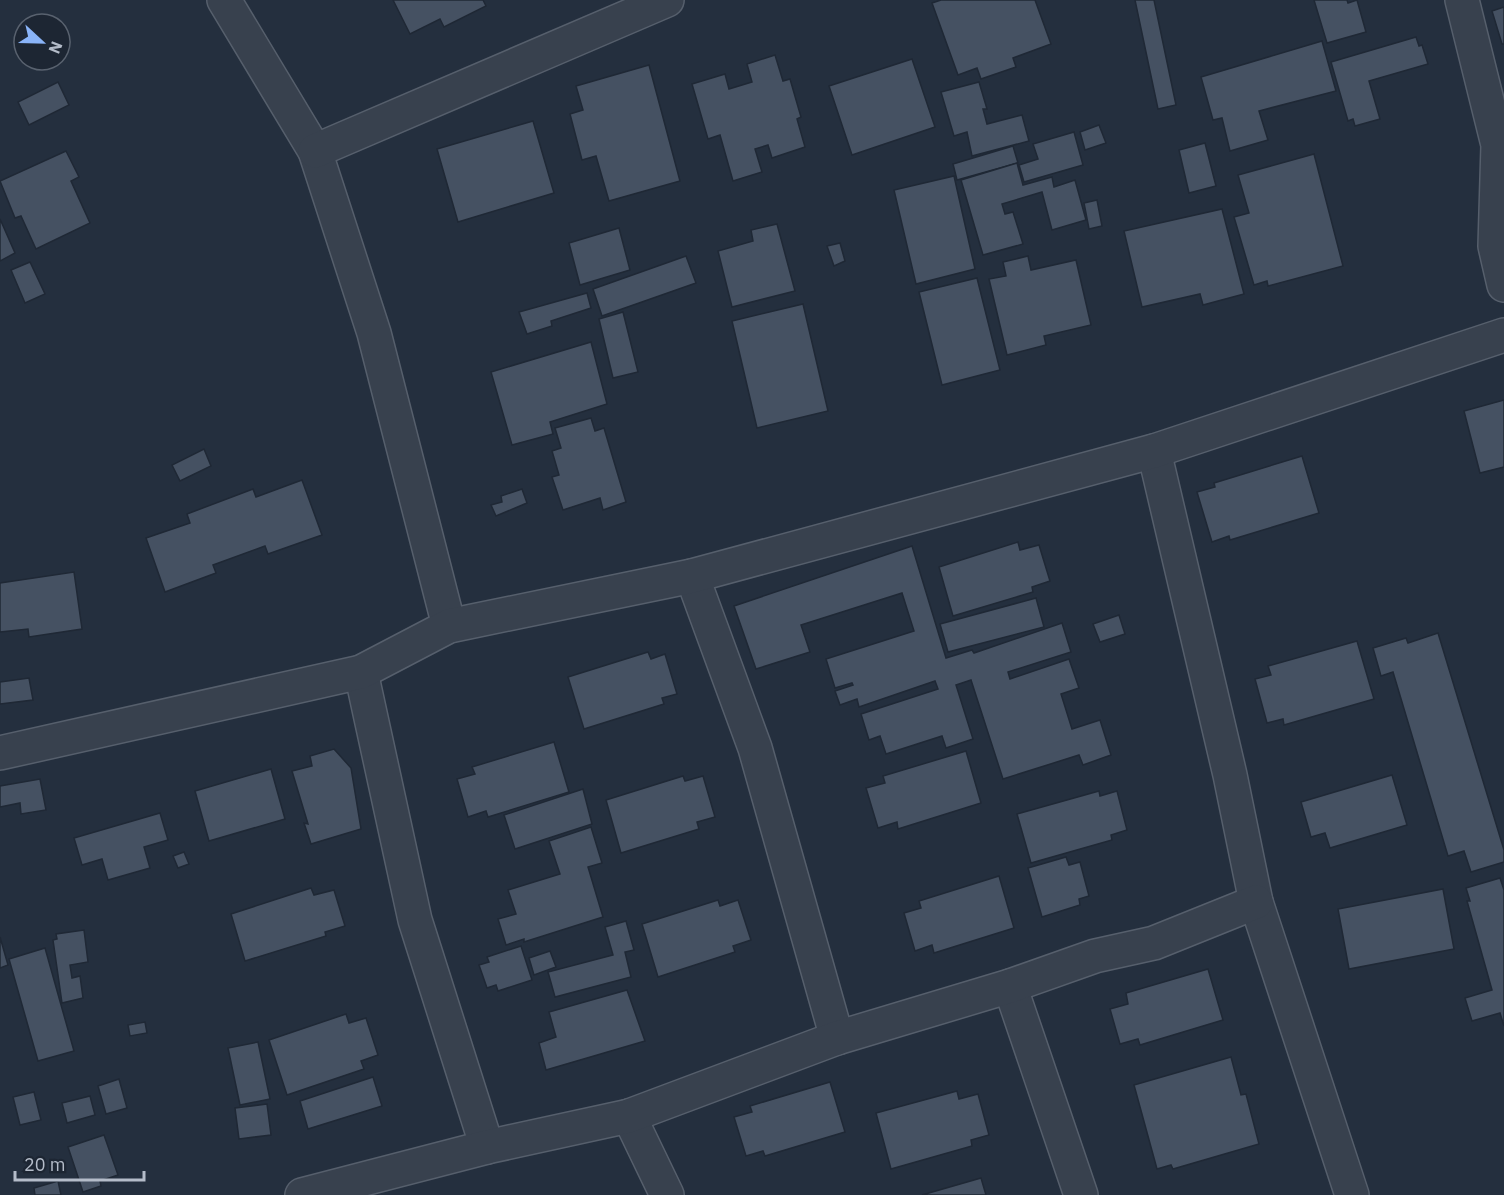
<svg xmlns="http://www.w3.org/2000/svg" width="1504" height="1195" viewBox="0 0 1504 1195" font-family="'IBM Plex Sans',sans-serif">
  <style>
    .building { fill: #455162; stroke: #1f2835; stroke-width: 1.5 }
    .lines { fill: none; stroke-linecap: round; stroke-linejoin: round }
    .minor-casing { stroke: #565f6c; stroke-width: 36 }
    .minor { stroke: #38414e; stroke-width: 33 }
  </style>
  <rect width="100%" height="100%" fill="#242f3e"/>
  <g class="building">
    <path d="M 393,0 L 483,0 L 486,6 L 444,27 L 440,19 L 410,34 Z"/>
    <path d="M 941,0 L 1035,0 L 1051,44 L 1013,58 L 1016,67 L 981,79 L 977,68 L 958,75 L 932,3 Z"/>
    <path d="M 1135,0 L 1154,0 L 1176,105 L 1158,109 Z"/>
    <path d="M 1314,0 L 1347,0 L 1348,3 L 1357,0 L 1366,32 L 1327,43 Z"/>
    <path d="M 1504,7 L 1504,44 L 1502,44 L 1492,11 Z"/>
    <path d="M 1416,37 L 1419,46 L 1422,45 L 1428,64 L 1369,81 L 1380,119 L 1355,126 L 1353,119 L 1348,121 L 1331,62 Z"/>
    <path d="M 1322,41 L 1336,91 L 1259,111 L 1268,140 L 1230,151 L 1222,118 L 1213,120 L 1201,77 Z"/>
    <path d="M 775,55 L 783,81 L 790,79 L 801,117 L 797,119 L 805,147 L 772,158 L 768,145 L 755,149 L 762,172 L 733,181 L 720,135 L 708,139 L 692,84 L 725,74 L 729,89 L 752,82 L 747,64 Z"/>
    <path d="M 912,59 L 935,127 L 852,155 L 829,86 Z"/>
    <path d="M 649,65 L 680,181 L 609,201 L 596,156 L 582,160 L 570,114 L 583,110 L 576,86 Z"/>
    <path d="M 58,82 L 69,105 L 29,125 L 18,102 Z"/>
    <path d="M 979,82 L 987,109 L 983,109 L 987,124 L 1022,115 L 1029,141 L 972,156 L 967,132 L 954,136 L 941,92 Z"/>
    <path d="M 533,121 L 554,193 L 458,222 L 437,149 Z"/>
    <path d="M 1099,125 L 1106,143 L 1085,150 L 1080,132 Z"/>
    <path d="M 1074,132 L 1083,165 L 1024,182 L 1019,165 L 1038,159 L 1033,144 Z"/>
    <path d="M 1205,143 L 1216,186 L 1189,193 L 1179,150 Z"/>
    <path d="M 1013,146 L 1018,163 L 957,180 L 953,164 Z"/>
    <path d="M 66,151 L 79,177 L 71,181 L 90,223 L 36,249 L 21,216 L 15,218 L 0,181 Z"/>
    <path d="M 1314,154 L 1343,266 L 1268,286 L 1267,281 L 1254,285 L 1234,217 L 1249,213 L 1238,175 Z"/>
    <path d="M 1017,163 L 1023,185 L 1052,177 L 1054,187 L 1075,180 L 1086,220 L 1052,230 L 1042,192 L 1002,204 L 1005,214 L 1013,212 L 1023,244 L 983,255 L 961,180 Z"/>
    <path d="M 954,176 L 975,269 L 916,284 L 894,190 Z"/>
    <path d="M 1097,200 L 1102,226 L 1089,229 L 1084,203 Z"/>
    <path d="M 1222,209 L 1244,294 L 1203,305 L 1200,294 L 1142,307 L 1124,231 Z"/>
    <path d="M 0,219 L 15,253 L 0,261 Z"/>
    <path d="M 777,224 L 795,291 L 732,307 L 718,251 L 753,241 L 751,230 Z"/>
    <path d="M 619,228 L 630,270 L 580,285 L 569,243 Z"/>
    <path d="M 840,243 L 845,261 L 834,266 L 827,246 Z"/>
    <path d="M 686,256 L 696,283 L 602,316 L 593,289 Z"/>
    <path d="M 1028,256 L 1031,270 L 1076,260 L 1091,325 L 1044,336 L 1046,345 L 1007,355 L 989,279 L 1006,276 L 1003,262 Z"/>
    <path d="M 30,262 L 45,294 L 25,303 L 11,270 Z"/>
    <path d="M 977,278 L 1000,370 L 942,385 L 919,292 Z"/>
    <path d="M 587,293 L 591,308 L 551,321 L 552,326 L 527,334 L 519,312 Z"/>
    <path d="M 803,304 L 828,411 L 757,428 L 732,321 Z"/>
    <path d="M 623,312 L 638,372 L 613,378 L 599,319 Z"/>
    <path d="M 591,342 L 607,404 L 550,422 L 553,434 L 512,445 L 491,372 Z"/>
    <path d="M 1504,400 L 1504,467 L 1480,473 L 1464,411 Z"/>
    <path d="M 591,418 L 595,431 L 604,428 L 626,502 L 603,510 L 600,498 L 563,510 L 552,477 L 559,475 L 552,451 L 561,448 L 555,428 Z"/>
    <path d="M 204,449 L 211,466 L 180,481 L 172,465 Z"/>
    <path d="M 1302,456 L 1319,513 L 1230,540 L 1229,536 L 1212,542 L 1197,492 L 1215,487 L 1214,483 Z"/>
    <path d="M 302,480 L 322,535 L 268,554 L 265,546 L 213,565 L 216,573 L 165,592 L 146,538 L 190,523 L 187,514 L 253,489 L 256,497 Z"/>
    <path d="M 522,489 L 527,503 L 496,516 L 491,505 L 502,502 L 501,496 Z"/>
    <path d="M 1018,542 L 1020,550 L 1039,545 L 1050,581 L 1032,587 L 1033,592 L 953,616 L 939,567 Z"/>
    <path d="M 912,546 L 946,658 L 972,650 L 974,653 L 1062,623 L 1071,652 L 1008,672 L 1010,679 L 1069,659 L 1079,688 L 1061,694 L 1072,729 L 1100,720 L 1111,755 L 1083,765 L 1079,755 L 1003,779 L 971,680 L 956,685 L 973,739 L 946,748 L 942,736 L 886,754 L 880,736 L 869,740 L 861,714 L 938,689 L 935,681 L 859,707 L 857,699 L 840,705 L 835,691 L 853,685 L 852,683 L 835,688 L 826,659 L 914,631 L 902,593 L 801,625 L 810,652 L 756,669 L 734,606 Z"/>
    <path d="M 74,572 L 82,629 L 29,637 L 28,629 L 0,632 L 0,583 Z"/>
    <path d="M 1036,598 L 1044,627 L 948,652 L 940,624 Z"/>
    <path d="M 1119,615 L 1125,634 L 1100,642 L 1093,624 Z"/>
    <path d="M 1438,633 L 1504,850 L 1504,862 L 1471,872 L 1464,851 L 1448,856 L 1393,672 L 1381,676 L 1373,648 L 1406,638 L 1408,643 Z"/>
    <path d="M 1357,641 L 1374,699 L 1284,725 L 1283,719 L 1267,723 L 1255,679 L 1271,675 L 1268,666 Z"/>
    <path d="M 648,652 L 651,659 L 665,654 L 677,694 L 662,698 L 664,704 L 584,729 L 568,677 Z"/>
    <path d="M 29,678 L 33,700 L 0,704 L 0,682 Z"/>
    <path d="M 554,742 L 569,792 L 488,817 L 486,811 L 468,817 L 457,779 L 475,774 L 472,767 Z"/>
    <path d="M 334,749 L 351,768 L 361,829 L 311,844 L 304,823 L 308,824 L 292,771 L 312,766 L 310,756 Z"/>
    <path d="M 966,751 L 981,803 L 898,829 L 897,822 L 878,828 L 866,788 L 885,783 L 883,776 Z"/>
    <path d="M 271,769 L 285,819 L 209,841 L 195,791 Z"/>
    <path d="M 1392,775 L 1407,825 L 1330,848 L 1325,833 L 1311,837 L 1301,802 Z"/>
    <path d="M 683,776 L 685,781 L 703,776 L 715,817 L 697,822 L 699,829 L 621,853 L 606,800 Z"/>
    <path d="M 40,779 L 46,810 L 21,814 L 20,803 L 0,807 L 0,786 Z"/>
    <path d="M 583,789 L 592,824 L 515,849 L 504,815 Z"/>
    <path d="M 1099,791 L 1100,796 L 1117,791 L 1127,830 L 1111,835 L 1112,840 L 1031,863 L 1017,814 Z"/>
    <path d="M 160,813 L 168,840 L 144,847 L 150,868 L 108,880 L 102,859 L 82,865 L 74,838 Z"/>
    <path d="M 591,827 L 602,863 L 588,867 L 603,917 L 524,942 L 524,939 L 506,945 L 498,919 L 516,914 L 508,890 L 560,874 L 549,841 Z"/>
    <path d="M 184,852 L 189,864 L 178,868 L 173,856 Z"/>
    <path d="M 1066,857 L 1069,865 L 1080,862 L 1089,896 L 1079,899 L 1080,905 L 1042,917 L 1028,868 Z"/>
    <path d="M 999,876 L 1014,928 L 934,953 L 932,945 L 915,951 L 904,913 L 921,908 L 919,901 Z"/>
    <path d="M 1500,878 L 1504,890 L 1504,1026 L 1500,1013 L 1472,1021 L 1465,998 L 1492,990 L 1467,901 L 1470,901 L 1466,888 Z"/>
    <path d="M 311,888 L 314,895 L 334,890 L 345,926 L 325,932 L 326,936 L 245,961 L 231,914 Z"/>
    <path d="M 1443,889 L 1454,949 L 1349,969 L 1338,909 Z"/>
    <path d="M 718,900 L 720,906 L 738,900 L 751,940 L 733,946 L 735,952 L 658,977 L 642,924 Z"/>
    <path d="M 626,921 L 634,950 L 625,952 L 631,977 L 555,997 L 548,972 L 613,955 L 605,927 Z"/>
    <path d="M 84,930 L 88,962 L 70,965 L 72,978 L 80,976 L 83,998 L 62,1003 L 53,940 L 57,939 L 56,934 Z"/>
    <path d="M 0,937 L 8,965 L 0,968 Z"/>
    <path d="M 521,946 L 532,980 L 498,991 L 496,985 L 487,988 L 479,965 L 489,962 L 487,957 Z"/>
    <path d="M 45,948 L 74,1051 L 38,1061 L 9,959 Z"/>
    <path d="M 550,951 L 556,967 L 534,975 L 529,958 Z"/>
    <path d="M 1208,969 L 1223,1020 L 1140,1045 L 1138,1039 L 1120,1044 L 1110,1009 L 1128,1004 L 1126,993 Z"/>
    <path d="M 627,990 L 645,1041 L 546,1070 L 539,1043 L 556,1037 L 549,1012 Z"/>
    <path d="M 346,1014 L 349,1023 L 366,1018 L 378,1055 L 361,1061 L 364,1069 L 287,1095 L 269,1040 Z"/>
    <path d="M 145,1022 L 147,1033 L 130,1036 L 128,1025 Z"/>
    <path d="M 258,1042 L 270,1099 L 240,1105 L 228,1048 Z"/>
    <path d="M 1231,1057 L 1241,1095 L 1246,1094 L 1259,1144 L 1173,1169 L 1171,1165 L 1157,1169 L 1134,1085 Z"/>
    <path d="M 373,1077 L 382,1106 L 308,1129 L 300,1101 Z"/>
    <path d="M 119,1079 L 127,1108 L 106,1114 L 98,1086 Z"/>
    <path d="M 830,1082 L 845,1132 L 765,1156 L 763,1151 L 746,1156 L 734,1117 L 752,1112 L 750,1106 Z"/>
    <path d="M 957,1091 L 959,1099 L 978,1094 L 989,1135 L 971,1140 L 972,1146 L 891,1169 L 876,1113 Z"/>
    <path d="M 34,1092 L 41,1120 L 20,1125 L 13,1097 Z"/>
    <path d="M 90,1096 L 95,1115 L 67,1123 L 62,1103 Z"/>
    <path d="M 267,1104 L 271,1135 L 239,1139 L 235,1108 Z"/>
    <path d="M 104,1135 L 118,1175 L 100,1181 L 101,1186 L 83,1192 L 68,1147 Z"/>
    <path d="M 981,1178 L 986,1195 L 922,1195 Z"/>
    <path d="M 58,1181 L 61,1195 L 35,1195 L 34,1188 Z"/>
  </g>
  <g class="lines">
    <defs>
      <g id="minor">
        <path d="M 224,0 L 315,151 L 374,333 L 449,626"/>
        <path d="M 1462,0 L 1498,145 L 1495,246 L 1504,285"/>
        <path d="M 315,151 L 667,0"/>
        <path d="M 1154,451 L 1230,775 L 1256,902 L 1352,1195"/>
        <path d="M 692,576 L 755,748 L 837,1038"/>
        <path d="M 361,672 L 415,920 L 487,1147"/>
        <path d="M 0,753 L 361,672 L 449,626 L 692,576 L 1154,451 L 1504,335"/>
        <path d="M 1010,986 L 1081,1195"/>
        <path d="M 629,1116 L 667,1195"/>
        <path d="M 302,1195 L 487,1147 L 629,1116 L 837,1038 L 1010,986 L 1095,956 L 1154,943 L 1256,902"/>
      </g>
    </defs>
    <use href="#minor" class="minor-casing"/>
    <use href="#minor" class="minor"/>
  </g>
  <g transform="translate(42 42) rotate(112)"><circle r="28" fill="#1d2633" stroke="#59626f" stroke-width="1.5"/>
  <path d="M0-4.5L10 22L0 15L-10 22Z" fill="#8ab4f8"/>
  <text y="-9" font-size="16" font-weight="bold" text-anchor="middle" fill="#b4bcc9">N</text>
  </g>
  <path d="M15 1171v9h129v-9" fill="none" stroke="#b4bcc9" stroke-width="3"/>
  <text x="24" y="1171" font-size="18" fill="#b4bcc9" stroke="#1d2633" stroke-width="4.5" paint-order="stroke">20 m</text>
</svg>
